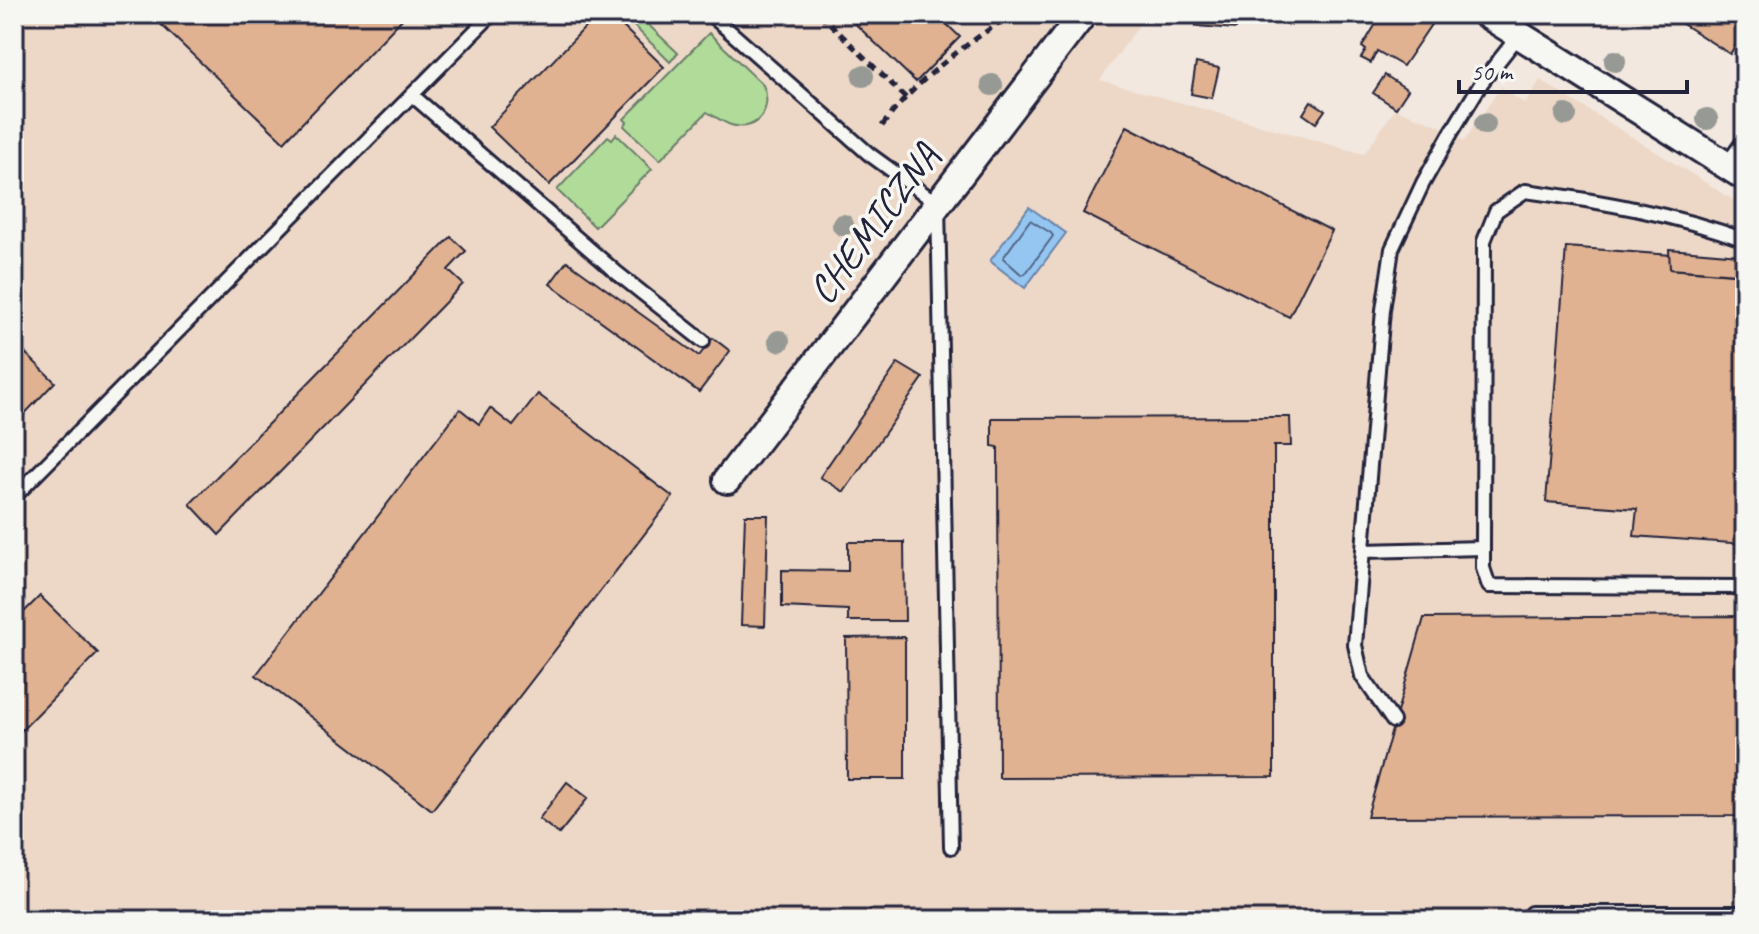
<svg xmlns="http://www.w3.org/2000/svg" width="1759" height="934" viewBox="0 0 1759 934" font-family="Caveat,sans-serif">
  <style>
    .built { fill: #edd8c8 }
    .green { fill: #b0db98; stroke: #697e6a; stroke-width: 2 }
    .water { fill: #95c6f1; stroke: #6784a8; stroke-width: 2 }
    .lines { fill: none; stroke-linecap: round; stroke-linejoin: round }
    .shore { stroke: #506484; stroke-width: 2 }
    .building { fill: #e0b291; stroke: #22223b; stroke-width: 2 }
    .service-casing { stroke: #22223b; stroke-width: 18 }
    .minor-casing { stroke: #22223b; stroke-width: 32 }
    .path { stroke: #22223b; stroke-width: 5; stroke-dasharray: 8 6; stroke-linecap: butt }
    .service { stroke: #f6f6f2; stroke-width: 12 }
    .minor { stroke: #f6f6f2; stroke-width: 26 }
    .tree { fill: #979a94 }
    .labels { text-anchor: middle; stroke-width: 7; stroke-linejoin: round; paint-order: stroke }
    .street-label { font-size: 40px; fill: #22223b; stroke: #f6f6f2 }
  </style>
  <rect width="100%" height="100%" fill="#f2e8df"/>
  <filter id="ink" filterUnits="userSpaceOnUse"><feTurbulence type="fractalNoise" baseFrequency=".0125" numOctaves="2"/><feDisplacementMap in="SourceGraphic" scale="16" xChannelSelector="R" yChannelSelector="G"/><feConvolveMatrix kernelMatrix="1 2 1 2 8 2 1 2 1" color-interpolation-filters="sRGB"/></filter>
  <g filter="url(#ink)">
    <path class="built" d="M 14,14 L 1147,14 L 1100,80 L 1364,154 L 1395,109 L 1438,125 L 1464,141 L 1501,87 L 1525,104 L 1540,80 L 1745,207 L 1745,920 L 14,920 Z"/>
    <g class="green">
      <path d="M 622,14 L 637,14 L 678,53 L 670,62 Z"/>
      <path d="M 709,33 L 763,85 C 774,108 757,133 731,125 C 723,122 714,116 707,112 L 660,160 L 624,126 L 627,122 L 624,119 Z"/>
      <path d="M 616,134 L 652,169 L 595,227 L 557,190 L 608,136 L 612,139 Z"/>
    </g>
    <path class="water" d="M 1029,207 L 1066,233 L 1025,288 L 990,261 Z"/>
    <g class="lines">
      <path class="shore" d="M 1030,220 L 1051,233 L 1053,236 L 1026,273 L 1022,275 L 1003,258 Z"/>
    </g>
    <g class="building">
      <path d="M 150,14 L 407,14 L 284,142 Z"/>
      <path d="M 598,14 L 610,14 L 664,67 L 549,185 L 489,127 Z"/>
      <path d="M 845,14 L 936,14 L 960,37 L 916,82 Z"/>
      <path d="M 1194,14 L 1237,14 L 1236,29 L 1196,26 L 1197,14 Z"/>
      <path d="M 1382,14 L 1418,14 L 1432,23 L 1403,66 L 1377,51 L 1371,63 L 1361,58 L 1366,50 L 1362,47 Z"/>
      <path d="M 1667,14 L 1745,14 L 1745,30 L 1730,54 Z"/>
      <path d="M 1196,63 L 1219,68 L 1212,98 L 1191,94 Z"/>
      <path d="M 1385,75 L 1408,90 L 1396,108 L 1373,93 Z"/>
      <path d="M 1311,101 L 1325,110 L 1316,123 L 1303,114 Z"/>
      <path d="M 1127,126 L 1332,231 L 1289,317 L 1083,213 Z"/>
      <path d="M 451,237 L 466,251 L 448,270 L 463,284 L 219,535 L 190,504 Z"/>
      <path d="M 1566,247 L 1671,255 L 1670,269 L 1745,275 L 1745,544 L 1634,536 L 1637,509 L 1546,502 Z"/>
      <path d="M 1669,249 L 1739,255 L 1737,274 L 1670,269 Z"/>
      <path d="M 567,261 L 699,356 L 713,338 L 730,351 L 699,392 L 550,284 Z"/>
      <path d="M 14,342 L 55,382 L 14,425 Z"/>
      <path d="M 898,363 L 923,378 L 844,492 L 820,477 Z"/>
      <path d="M 538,394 L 673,497 L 432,810 L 256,675 L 460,409 L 479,424 L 490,408 L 513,426 Z"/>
      <path d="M 1290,417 L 1291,446 L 1274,446 L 1274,777 L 999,778 L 998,447 L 992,446 L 992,418 Z"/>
      <path d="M 745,515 L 768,515 L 765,626 L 741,625 Z"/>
      <path d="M 848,542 L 904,542 L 905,621 L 848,621 L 848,610 L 782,607 L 782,570 L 848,571 Z"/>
      <path d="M 40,596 L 98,653 L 14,738 L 14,622 Z"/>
      <path d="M 1745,616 L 1745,816 L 1367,817 L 1424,618 Z"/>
      <path d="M 905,637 L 905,779 L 847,779 L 846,638 Z"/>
      <path d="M 567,782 L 588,798 L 559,834 L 539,819 Z"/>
    </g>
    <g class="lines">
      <defs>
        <g id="service">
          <path d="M 710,14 L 869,154 L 938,204 L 951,847"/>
          <path d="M 412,95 L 617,273 L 703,341"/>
          <path d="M 1726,165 L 1745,139"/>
          <path d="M 1745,240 C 1674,214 1600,201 1525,191 L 1496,211 L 1484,241 L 1483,548 L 1483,568 L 1489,586 L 1745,587"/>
          <path d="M 14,497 L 492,14"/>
          <path d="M 1363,551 L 1483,548"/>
          <path d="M 1393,721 L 1362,676 L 1355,645 L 1383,310 L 1392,249 L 1423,183 L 1451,133 L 1482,82 L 1519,35"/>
          <path d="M 1531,913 L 1745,913"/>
        </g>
        <g id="minor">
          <path d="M 1486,14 L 1745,177"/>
          <path d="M 727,480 L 1083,14"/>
        </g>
      </defs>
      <use href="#service" class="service-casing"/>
      <use href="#minor" class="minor-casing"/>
      <g class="path">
        <path d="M 820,14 L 906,98"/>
        <path d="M 882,126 C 918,78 962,47 1012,14"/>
      </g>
      <use href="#service" class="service"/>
      <use href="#minor" class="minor"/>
    </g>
    <g class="tree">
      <circle cx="1615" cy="61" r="11"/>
      <circle cx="863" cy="76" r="11"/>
      <circle cx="992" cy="85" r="11"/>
      <circle cx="1566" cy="115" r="11"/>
      <circle cx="1707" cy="119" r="11"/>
      <circle cx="1485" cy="124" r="11"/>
      <circle cx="843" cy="225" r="11"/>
      <circle cx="779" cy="341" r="11"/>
    </g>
  </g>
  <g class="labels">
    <g class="street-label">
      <text transform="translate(873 223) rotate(-53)" y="14">CHEMICZNA</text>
    </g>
  </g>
  <rect width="1759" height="934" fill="none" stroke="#f6f6f2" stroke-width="48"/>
  <rect x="24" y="24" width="1711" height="886" fill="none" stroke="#22223b" stroke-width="3" filter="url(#ink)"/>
  <path d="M1459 80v12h228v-12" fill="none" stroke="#22223b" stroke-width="4"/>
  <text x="1471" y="80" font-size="24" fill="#22223b" stroke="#f6f6f2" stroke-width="6" paint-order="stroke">50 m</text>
</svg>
